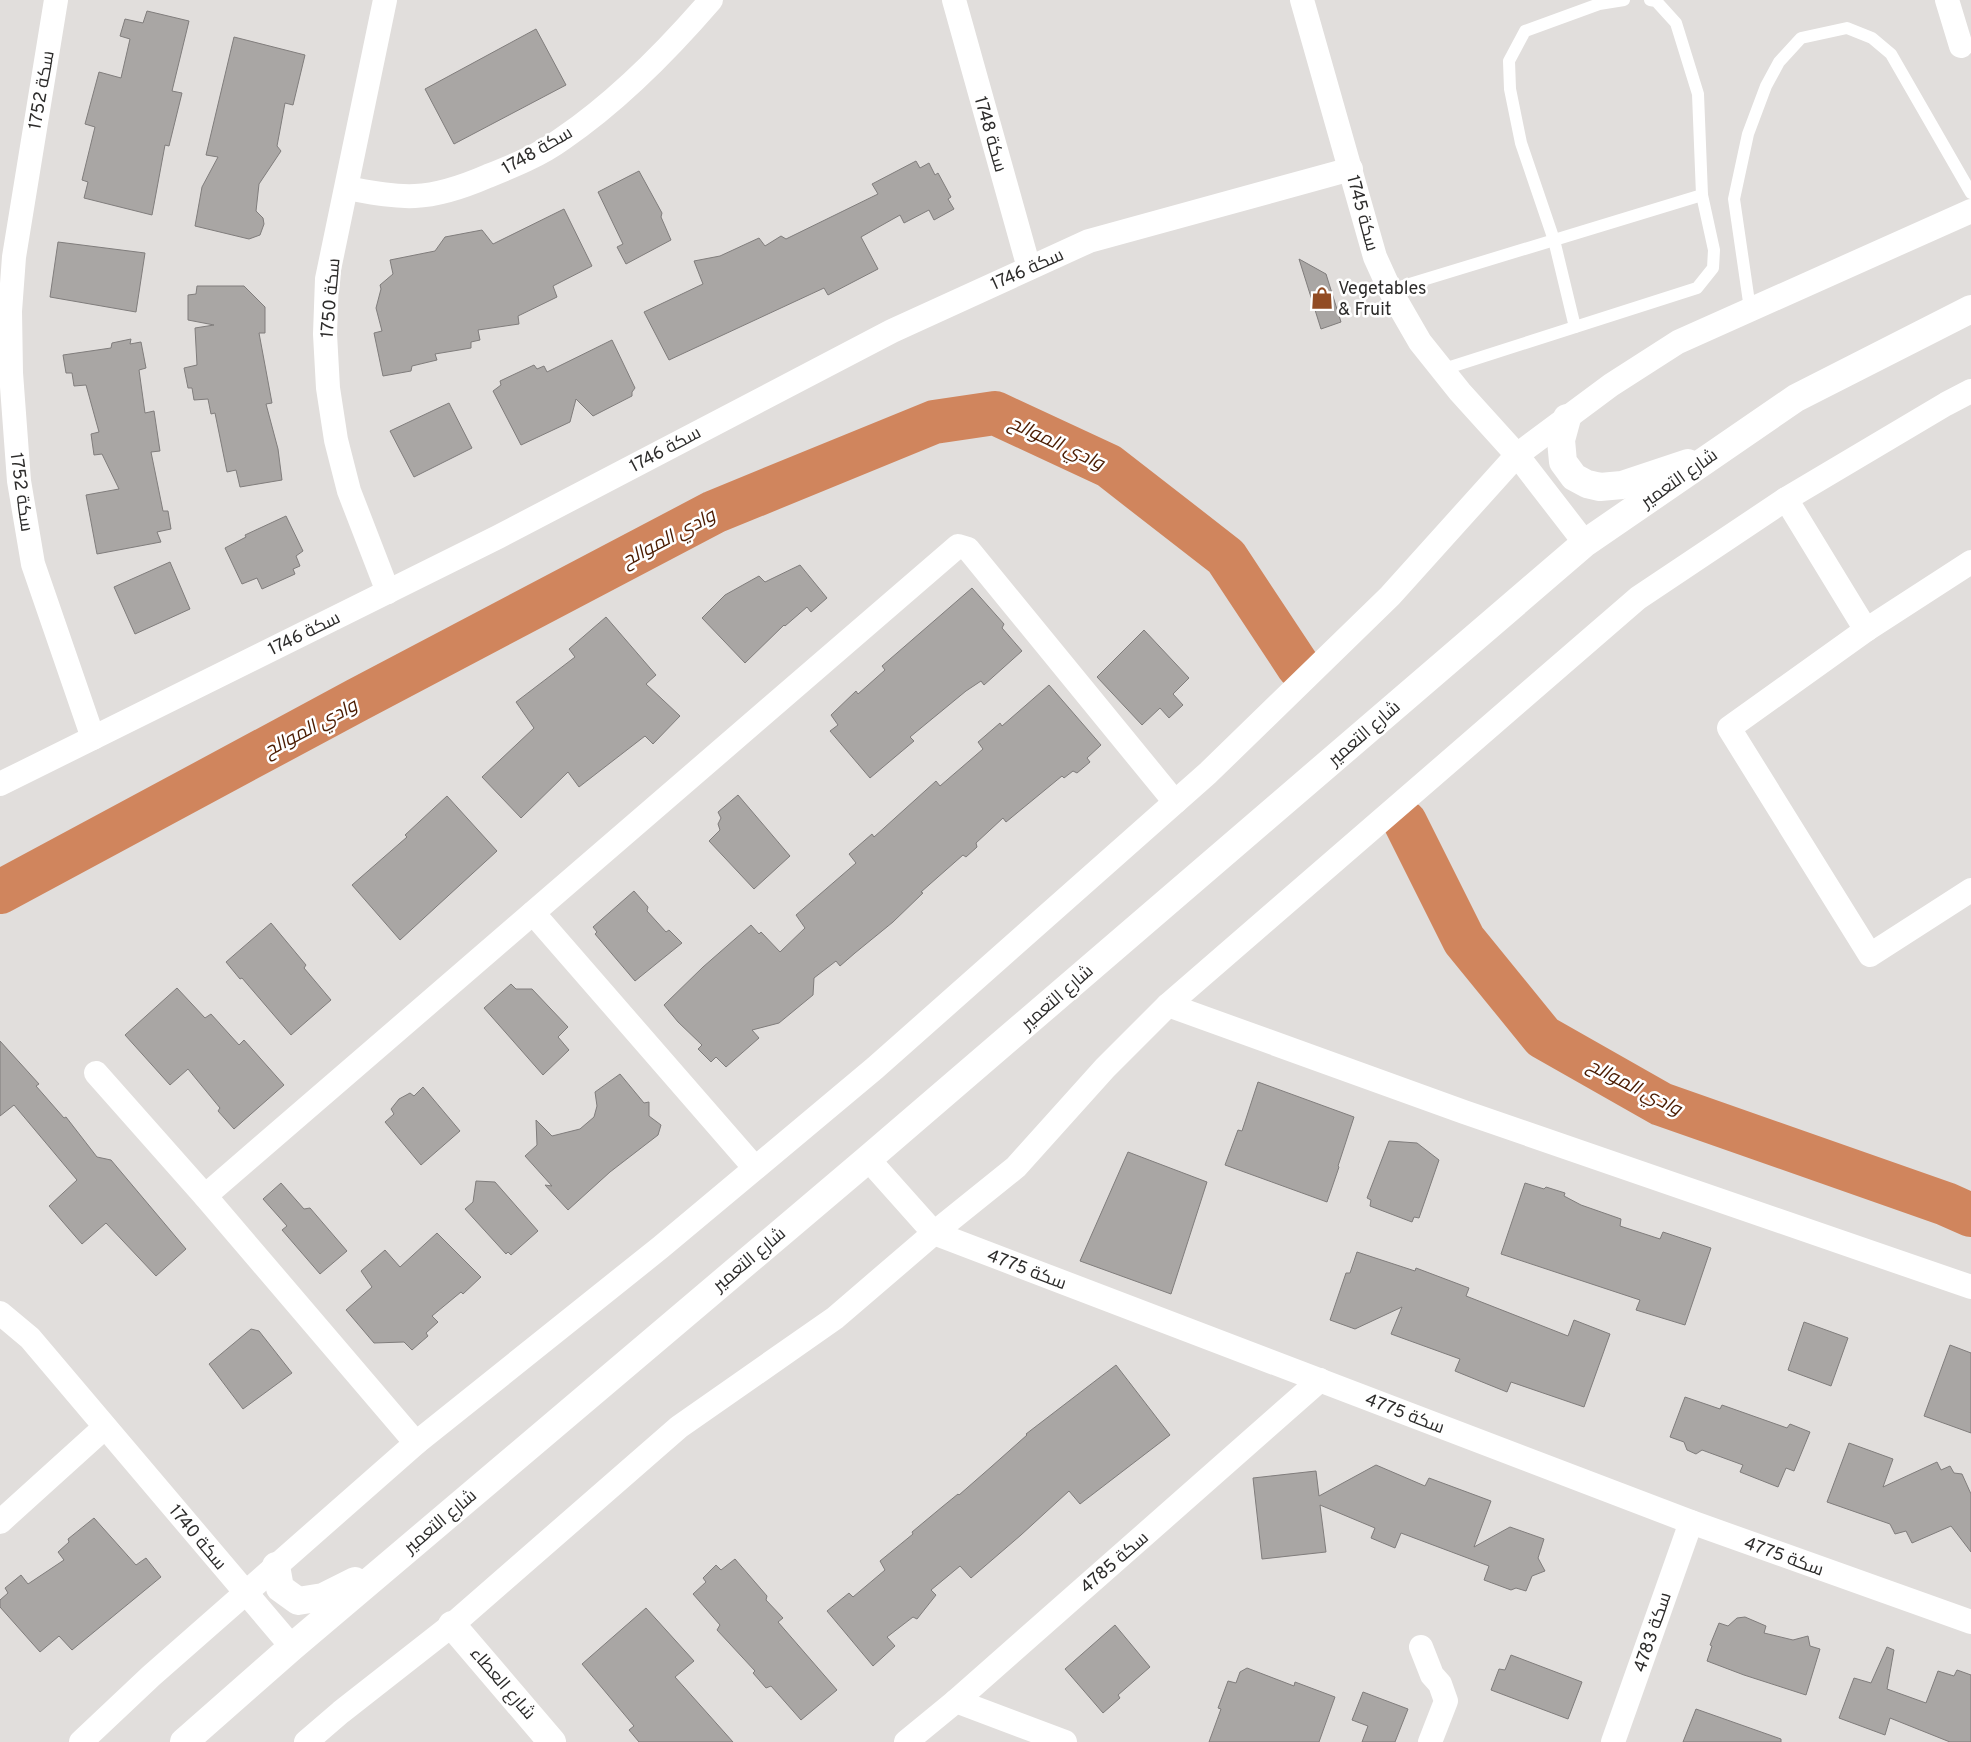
<svg xmlns="http://www.w3.org/2000/svg" width="1971" height="1742" viewBox="0 0 1971 1742" font-family="Overpass,Cairo,sans-serif">
  <style>
    .lines { fill: none; stroke-linecap: round; stroke-linejoin: round }
    .river { stroke: #d0855d; stroke-width: 44 }
    .building { fill: #a9a6a4; stroke: #807d7c }
    .service { stroke: #fff; stroke-width: 12 }
    .minor { stroke: #fff; stroke-width: 24 }
    .tertiary { stroke: #fff; stroke-width: 28 }
    .secondary { stroke: #fff; stroke-width: 28 }
    .labels { text-anchor: middle; stroke-width: 5; stroke-linejoin: round; paint-order: stroke }
    .street-label { font-size: 18px; fill: #2d2c2b; stroke: #fff }
    .poi-label { font-size: 18px; fill: #2d2c2b; stroke: #fff; text-anchor: start }
    .water-label { font-size: 19px; font-style: italic; fill: #4a1b00; stroke: #fff }
  </style>
  <rect width="100%" height="100%" fill="#e1dedc"/>
  <g class="lines">
    <g class="river">
      <path d="M 1405,822 L 1464,940 L 1543,1037 L 1661,1104 L 1946,1204 L 1971,1215"/>
      <path d="M 0,892 L 357,700 L 714,512 L 934,422 L 995,413 L 1109,466 L 1226,557 L 1298,666"/>
    </g>
  </g>
  <g class="building">
    <path d="M 147,11 L 189,21 L 172,91 L 182,93 L 169,146 L 165,145 L 152,215 L 84,198 L 88,182 L 82,180 L 95,127 L 85,124 L 99,72 L 121,78 L 130,39 L 120,36 L 125,19 L 143,23 Z"/>
    <path d="M 536,29 L 566,85 L 454,144 L 425,89 Z"/>
    <path d="M 234,37 L 305,55 L 293,105 L 285,103 L 277,146 L 281,151 L 259,184 L 256,211 L 263,218 L 264,224 L 260,235 L 249,239 L 195,226 L 202,187 L 218,157 L 206,155 Z"/>
    <path d="M 916,161 L 920,168 L 929,163 L 935,175 L 938,173 L 951,197 L 948,199 L 954,209 L 934,220 L 929,210 L 904,223 L 900,215 L 861,237 L 878,269 L 828,295 L 824,288 L 669,360 L 644,312 L 703,284 L 694,261 L 720,256 L 759,238 L 765,246 L 781,236 L 786,239 L 878,194 L 872,184 Z"/>
    <path d="M 639,171 L 662,213 L 661,217 L 671,240 L 626,264 L 617,247 L 623,244 L 598,192 Z"/>
    <path d="M 564,209 L 592,266 L 553,286 L 557,297 L 518,316 L 519,324 L 478,330 L 480,340 L 471,342 L 471,348 L 435,354 L 437,360 L 412,366 L 411,371 L 383,376 L 374,333 L 382,331 L 376,308 L 381,289 L 380,285 L 393,274 L 390,260 L 435,251 L 445,237 L 482,230 L 493,244 Z"/>
    <path d="M 58,242 L 145,253 L 136,312 L 50,297 Z"/>
    <path d="M 1299,259 L 1326,274 L 1341,322 L 1321,329 Z"/>
    <path d="M 197,286 L 244,286 L 265,307 L 265,333 L 259,333 L 272,403 L 266,404 L 278,449 L 282,480 L 240,487 L 236,470 L 227,472 L 215,413 L 211,414 L 208,399 L 194,400 L 192,388 L 188,388 L 184,368 L 197,365 L 195,328 L 214,325 L 188,320 L 188,295 L 196,294 Z"/>
    <path d="M 131,339 L 130,344 L 141,342 L 146,368 L 139,370 L 145,413 L 154,411 L 160,451 L 151,452 L 163,511 L 168,511 L 171,529 L 157,532 L 161,542 L 97,554 L 86,495 L 119,489 L 102,454 L 94,455 L 91,434 L 99,432 L 86,385 L 74,386 L 72,373 L 66,373 L 63,355 L 111,348 L 112,343 Z"/>
    <path d="M 612,340 L 635,388 L 632,392 L 632,396 L 593,416 L 576,399 L 570,422 L 521,445 L 493,391 L 501,385 L 500,381 L 534,365 L 537,369 L 544,366 L 547,372 Z"/>
    <path d="M 449,403 L 472,448 L 414,477 L 390,431 Z"/>
    <path d="M 286,516 L 303,551 L 296,556 L 300,566 L 293,569 L 295,574 L 262,589 L 257,578 L 242,584 L 225,548 L 246,537 L 245,535 Z"/>
    <path d="M 170,562 L 190,609 L 135,634 L 114,587 Z"/>
    <path d="M 800,565 L 827,598 L 811,612 L 807,607 L 785,626 L 784,625 L 745,663 L 702,618 L 725,595 L 759,576 L 765,582 Z"/>
    <path d="M 972,588 L 1004,624 L 1002,628 L 1022,651 L 984,685 L 981,681 L 966,691 L 910,737 L 914,741 L 870,778 L 830,731 L 838,725 L 831,715 L 856,691 L 858,694 L 885,670 L 882,666 Z"/>
    <path d="M 606,617 L 656,675 L 646,684 L 680,716 L 653,744 L 645,736 L 579,787 L 568,772 L 521,818 L 482,777 L 534,728 L 516,702 L 575,657 L 569,649 Z"/>
    <path d="M 1144,630 L 1189,678 L 1173,694 L 1183,705 L 1169,718 L 1160,708 L 1142,725 L 1097,677 Z"/>
    <path d="M 1049,685 L 1101,745 L 1087,758 L 1090,762 L 1077,773 L 1073,771 L 1064,778 L 1062,776 L 1006,822 L 1003,818 L 976,843 L 977,847 L 966,857 L 963,855 L 921,892 L 923,893 L 893,922 L 855,953 L 840,966 L 836,961 L 814,978 L 813,995 L 779,1023 L 752,1030 L 759,1038 L 726,1067 L 716,1057 L 711,1062 L 698,1049 L 702,1045 L 678,1022 L 664,1005 L 703,967 L 751,925 L 759,934 L 761,932 L 780,952 L 805,928 L 796,915 L 856,863 L 849,854 L 872,834 L 874,837 L 936,781 L 940,786 L 983,749 L 978,742 L 1000,723 L 1002,726 Z"/>
    <path d="M 738,795 L 790,856 L 754,889 L 709,841 L 720,830 L 718,824 L 721,818 L 718,812 Z"/>
    <path d="M 447,796 L 497,851 L 400,940 L 352,885 L 407,837 L 405,835 Z"/>
    <path d="M 634,891 L 648,907 L 647,911 L 666,932 L 669,930 L 682,943 L 635,981 L 595,934 L 597,932 L 593,927 Z"/>
    <path d="M 271,923 L 306,965 L 304,968 L 331,1000 L 291,1035 L 242,978 L 240,979 L 226,962 Z"/>
    <path d="M 511,984 L 516,989 L 532,989 L 568,1027 L 558,1037 L 569,1050 L 543,1075 L 484,1008 Z"/>
    <path d="M 177,988 L 205,1018 L 211,1014 L 239,1045 L 244,1040 L 284,1085 L 234,1129 L 218,1111 L 220,1108 L 188,1069 L 170,1085 L 125,1035 Z"/>
    <path d="M 0,1041 L 39,1084 L 36,1086 L 64,1118 L 66,1117 L 97,1157 L 111,1160 L 186,1249 L 156,1276 L 106,1223 L 82,1244 L 49,1206 L 77,1180 L 14,1105 L 0,1116 Z"/>
    <path d="M 620,1074 L 644,1103 L 649,1102 L 649,1116 L 661,1125 L 658,1135 L 610,1172 L 568,1210 L 545,1185 L 552,1186 L 525,1156 L 537,1145 L 536,1120 L 552,1136 L 580,1129 L 594,1117 L 597,1106 L 595,1092 Z"/>
    <path d="M 1258,1082 L 1354,1117 L 1338,1166 L 1339,1167 L 1327,1202 L 1225,1165 L 1238,1130 L 1242,1131 Z"/>
    <path d="M 423,1087 L 460,1131 L 421,1165 L 385,1122 L 394,1114 L 391,1109 L 399,1099 L 410,1093 L 414,1096 Z"/>
    <path d="M 1389,1141 L 1417,1143 L 1439,1160 L 1419,1218 L 1414,1217 L 1412,1222 L 1370,1206 L 1371,1200 L 1367,1198 Z"/>
    <path d="M 1128,1152 L 1207,1182 L 1171,1294 L 1080,1261 Z"/>
    <path d="M 476,1181 L 495,1182 L 538,1231 L 511,1255 L 508,1252 L 506,1254 L 465,1209 L 473,1202 Z"/>
    <path d="M 281,1183 L 304,1209 L 310,1208 L 347,1251 L 320,1274 L 282,1230 L 287,1226 L 263,1199 Z"/>
    <path d="M 1525,1183 L 1544,1189 L 1546,1187 L 1565,1193 L 1564,1196 L 1581,1205 L 1621,1219 L 1620,1226 L 1660,1239 L 1663,1232 L 1711,1248 L 1685,1325 L 1636,1310 L 1640,1300 L 1501,1254 Z"/>
    <path d="M 437,1233 L 481,1277 L 463,1294 L 461,1292 L 432,1316 L 438,1322 L 426,1333 L 428,1336 L 412,1350 L 404,1342 L 374,1343 L 346,1310 L 372,1287 L 361,1271 L 385,1250 L 400,1267 Z"/>
    <path d="M 1357,1252 L 1415,1271 L 1416,1268 L 1469,1288 L 1466,1296 L 1568,1336 L 1574,1320 L 1610,1334 L 1584,1407 L 1511,1382 L 1507,1392 L 1455,1371 L 1460,1359 L 1391,1334 L 1402,1307 L 1355,1329 L 1330,1320 L 1346,1273 L 1350,1273 Z"/>
    <path d="M 1804,1322 L 1848,1338 L 1831,1386 L 1788,1370 Z"/>
    <path d="M 251,1329 L 259,1331 L 292,1373 L 243,1409 L 209,1364 Z"/>
    <path d="M 1950,1345 L 1971,1353 L 1971,1433 L 1924,1416 Z"/>
    <path d="M 1116,1365 L 1170,1435 L 1080,1504 L 1069,1491 L 1021,1535 L 971,1578 L 960,1566 L 931,1590 L 936,1595 L 917,1619 L 913,1617 L 887,1637 L 895,1646 L 873,1666 L 827,1611 L 849,1593 L 853,1597 L 885,1570 L 880,1561 L 913,1534 L 912,1532 L 942,1507 L 958,1494 L 959,1495 L 991,1467 L 1027,1435 L 1026,1434 Z"/>
    <path d="M 1685,1397 L 1720,1409 L 1722,1405 L 1787,1428 L 1790,1424 L 1810,1432 L 1794,1471 L 1786,1468 L 1778,1487 L 1740,1472 L 1743,1465 L 1702,1450 L 1696,1454 L 1687,1450 L 1684,1442 L 1670,1437 Z"/>
    <path d="M 1849,1443 L 1893,1459 L 1883,1487 L 1937,1462 L 1941,1470 L 1950,1466 L 1954,1473 L 1962,1474 L 1971,1494 L 1971,1552 L 1951,1526 L 1912,1543 L 1906,1531 L 1895,1534 L 1890,1524 L 1827,1502 Z"/>
    <path d="M 1376,1465 L 1425,1486 L 1429,1478 L 1491,1501 L 1474,1547 L 1510,1527 L 1544,1539 L 1538,1558 L 1545,1571 L 1532,1576 L 1526,1591 L 1516,1588 L 1511,1590 L 1484,1580 L 1489,1566 L 1401,1533 L 1395,1548 L 1371,1538 L 1375,1528 L 1320,1505 L 1326,1552 L 1262,1559 L 1253,1478 L 1316,1471 L 1319,1496 Z"/>
    <path d="M 94,1518 L 136,1565 L 146,1558 L 161,1577 L 72,1650 L 59,1636 L 40,1652 L 0,1607 L 0,1600 L 8,1593 L 5,1588 L 21,1575 L 28,1584 L 64,1560 L 58,1552 L 69,1542 L 68,1539 Z"/>
    <path d="M 735,1559 L 767,1596 L 766,1600 L 783,1618 L 778,1622 L 837,1690 L 801,1720 L 771,1686 L 766,1688 L 753,1673 L 755,1671 L 717,1630 L 720,1625 L 693,1594 L 706,1582 L 703,1578 L 716,1565 L 721,1570 Z"/>
    <path d="M 646,1608 L 694,1661 L 675,1677 L 733,1742 L 639,1742 L 629,1730 L 634,1726 L 582,1664 Z"/>
    <path d="M 1745,1617 L 1766,1626 L 1764,1633 L 1793,1640 L 1808,1636 L 1810,1646 L 1820,1649 L 1806,1695 L 1744,1675 L 1707,1661 L 1712,1646 L 1710,1645 L 1719,1623 L 1728,1626 L 1737,1618 Z"/>
    <path d="M 1115,1625 L 1150,1667 L 1118,1695 L 1120,1698 L 1103,1713 L 1065,1669 Z"/>
    <path d="M 1887,1647 L 1894,1650 L 1887,1689 L 1926,1703 L 1938,1671 L 1954,1676 L 1957,1670 L 1971,1675 L 1971,1742 L 1950,1742 L 1890,1718 L 1885,1735 L 1839,1718 L 1854,1678 L 1871,1683 Z"/>
    <path d="M 1511,1655 L 1582,1682 L 1568,1719 L 1491,1690 L 1499,1669 L 1505,1670 Z"/>
    <path d="M 1247,1668 L 1294,1686 L 1295,1682 L 1335,1697 L 1319,1742 L 1209,1742 L 1221,1709 L 1218,1708 L 1228,1681 L 1236,1683 L 1240,1672 Z"/>
    <path d="M 1363,1692 L 1408,1709 L 1395,1742 L 1362,1742 L 1368,1726 L 1352,1720 Z"/>
    <path d="M 1696,1709 L 1781,1739 L 1781,1742 L 1683,1742 Z"/>
  </g>
  <g class="lines">
    <g class="service">
      <path d="M 1390,290 L 1702,195 L 1698,94 L 1676,23 L 1656,1 L 1650,0"/>
      <path d="M 1750,309 L 1734,199 L 1748,134 L 1766,86 L 1779,62 L 1801,38 L 1847,28 L 1872,38 L 1891,54 L 1971,193"/>
      <path d="M 1575,327 L 1554,240 L 1521,143 L 1510,89 L 1509,61 L 1525,31 L 1599,4 L 1624,0"/>
      <path d="M 1441,370 L 1697,288 L 1713,268 L 1714,250 L 1702,195"/>
    </g>
    <g class="minor">
      <path d="M 56,0 L 14,257 L 10,311 L 11,373 L 19,481 L 33,564 L 93,738"/>
      <path d="M 385,0 L 327,279 L 325,334 L 328,388 L 336,440 L 349,491 L 388,592"/>
      <path d="M 954,0 L 1029,268"/>
      <path d="M 1302,0 L 1375,257 L 1390,290 L 1420,342 L 1460,392 L 1517,455 L 1585,543"/>
      <path d="M 1947,0 L 1961,46"/>
      <path d="M 347,188 C 369,192 392,197 415,196 C 439,195 465,186 488,176 C 513,166 540,155 562,139 C 618,101 667,51 711,0"/>
      <path d="M 1786,499 L 1866,630 L 1729,728 L 1870,955 L 1971,890"/>
      <path d="M 1866,630 L 1971,562"/>
      <path d="M 0,784 L 498,537 L 892,331 L 1089,241 L 1351,169"/>
      <path d="M 533,913 L 755,1168"/>
      <path d="M 1168,1005 L 1464,1112 L 1971,1287"/>
      <path d="M 96,1073 L 205,1196 L 416,1443"/>
      <path d="M 868,1159 L 934,1233 L 1691,1522 L 1971,1622"/>
      <path d="M 205,1196 L 958,546 L 968,549 L 1175,802"/>
      <path d="M 0,1313 L 30,1338 L 292,1647"/>
      <path d="M 0,1522 L 105,1427"/>
      <path d="M 1421,1647 L 1432,1675 L 1440,1684 L 1446,1701 L 1430,1742"/>
      <path d="M 956,1701 L 1065,1742"/>
      <path d="M 81,1742 L 151,1676 L 416,1443 L 661,1247 L 875,1068 L 1208,773 L 1390,596 L 1517,455 L 1611,385 L 1678,342 L 1971,211"/>
      <path d="M 306,1742 L 341,1712 L 452,1625 L 679,1427 L 835,1318 L 934,1233 L 1016,1167 L 1105,1068 L 1168,1005 L 1638,598 L 1786,499 L 1946,404 L 1971,391"/>
      <path d="M 906,1742 L 956,1701 L 1320,1380"/>
      <path d="M 1613,1742 L 1691,1522"/>
    </g>
    <path class="tertiary" d="M 452,1625 L 552,1742"/>
    <g class="secondary">
      <path d="M 1567,418 L 1561,440 L 1563,462 L 1574,477 L 1587,484 L 1600,487 L 1622,485 L 1688,463"/>
      <path d="M 276,1566 L 280,1588 L 298,1601 L 323,1597 L 355,1581"/>
      <path d="M 184,1742 L 292,1647 L 868,1159 L 1585,543 L 1796,398 L 1971,309"/>
    </g>
  </g>
  <defs>
    <symbol id="shop-bare" viewBox="-9 -9 18 18"><path d="M-5-2.5h2.3a2.7 3.5 0 0 1 5.4 0H5L5.5 6h-11ZM-1.5-2.5h3a1.5 2.3 0 0 0-3 0Z" fill="#924c24" stroke="#fff" stroke-width="2.5" paint-order="stroke"/></symbol>
  </defs>
  <g fill-rule="evenodd">
    <use href="#shop-bare" x="1306" y="282" width="32" height="32"/>
  </g>
  <g class="labels">
    <g class="street-label">
      <text transform="translate(41 90) rotate(-80)" y="6">سكة 1752</text>
      <text transform="translate(991 134) rotate(74)" y="6">سكة 1748</text>
      <text transform="translate(537 150) rotate(-30)" y="6">سكة 1748</text>
      <text transform="translate(1363 213) rotate(75)" y="6">سكة 1745</text>
      <text transform="translate(1027 269) rotate(-24)" y="6">سكة 1746</text>
      <text transform="translate(330 298) rotate(-85)" y="6">سكة 1750</text>
      <text transform="translate(665 449) rotate(-28)" y="6">سكة 1746</text>
      <text transform="translate(1679 478) rotate(-35)" y="6">شارع التعمير</text>
      <text transform="translate(22 492) rotate(82)" y="6">سكة 1752</text>
      <text transform="translate(304 633) rotate(-26)" y="6">سكة 1746</text>
      <text transform="translate(1364 733) rotate(-41)" y="6">شارع التعمير</text>
      <text transform="translate(1057 997) rotate(-41)" y="6">شارع التعمير</text>
      <text transform="translate(749 1259) rotate(-40)" y="6">شارع التعمير</text>
      <text transform="translate(1027 1269) rotate(21)" y="6">سكة 4775</text>
      <text transform="translate(1405 1413) rotate(21)" y="6">سكة 4775</text>
      <text transform="translate(440 1521) rotate(-40)" y="6">شارع التعمير</text>
      <text transform="translate(198 1537) rotate(50)" y="6">سكة 1740</text>
      <text transform="translate(1784 1556) rotate(20)" y="6">سكة 4775</text>
      <text transform="translate(1114 1562) rotate(-41)" y="6">سكة 4785</text>
      <text transform="translate(1652 1632) rotate(-71)" y="6">سكة 4783</text>
      <text transform="translate(503 1683) rotate(49)" y="6">شارع العطاء</text>
    </g>
    <g class="poi-label">
      <text x="1338" y="294">Vegetables<tspan x="1338" dy="21">&amp; Fruit</tspan></text>
    </g>
    <g class="water-label">
      <text transform="translate(1057 442) rotate(25)" y="7">وادي الموالح</text>
      <text transform="translate(668 537) rotate(-28)" y="7">وادي الموالح</text>
      <text transform="translate(310 727) rotate(-28)" y="7">وادي الموالح</text>
      <text transform="translate(1635 1086) rotate(27)" y="7">وادي الموالح</text>
    </g>
  </g>
</svg>
